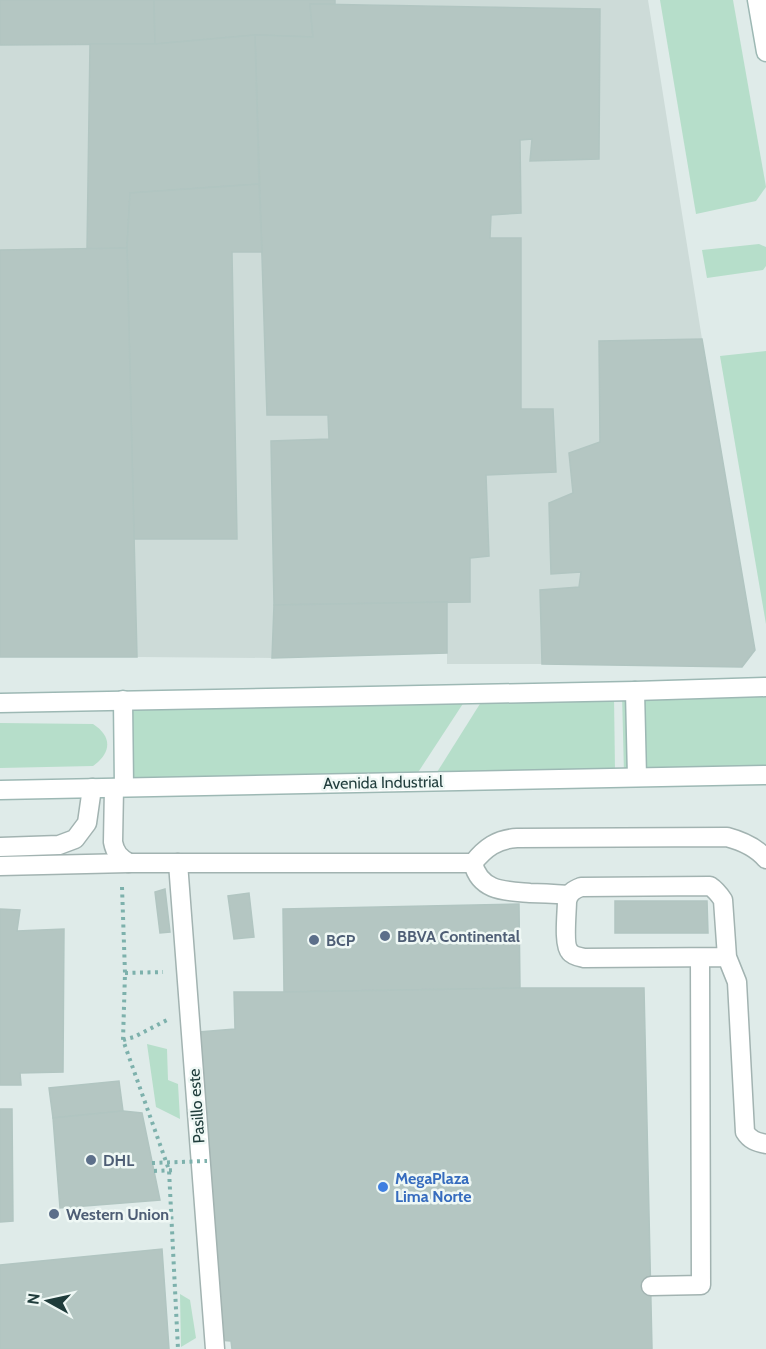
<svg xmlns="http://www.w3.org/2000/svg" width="766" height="1349" viewBox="0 0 766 1349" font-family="Cabin,sans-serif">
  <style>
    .built { fill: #cddbd8 }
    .green { fill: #b6deca }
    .building { fill: #b4c6c2; stroke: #b1c5c1; stroke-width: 1.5 }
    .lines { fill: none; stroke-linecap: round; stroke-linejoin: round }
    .lane-casing { stroke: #a2b3b1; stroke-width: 21 }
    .street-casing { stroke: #a2b3b1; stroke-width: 21 }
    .secondary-casing { stroke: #9db8b4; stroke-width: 21 }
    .path { stroke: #7db1ac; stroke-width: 4; stroke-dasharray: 3 4.5; stroke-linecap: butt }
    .lane { stroke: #fff; stroke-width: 18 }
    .street { stroke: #fff; stroke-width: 18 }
    .secondary { stroke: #fff; stroke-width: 18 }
    .path-bridge { stroke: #7db1ac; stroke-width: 4; stroke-dasharray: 3 4.5; stroke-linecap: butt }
    .service-dot { fill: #5c6f8a; stroke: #eff8f5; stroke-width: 2 }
    .shop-dot { fill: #3f7fe0; stroke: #eff8f5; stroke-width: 2 }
    .labels { text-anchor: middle; stroke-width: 5; stroke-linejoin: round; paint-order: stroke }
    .street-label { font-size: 16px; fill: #1f3c3b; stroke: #eff8f5 }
    .service-label { font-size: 16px; font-weight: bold; fill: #4e5e75; stroke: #eff8f5; text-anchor: start }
    .shop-label { font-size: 16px; font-weight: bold; fill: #366cbe; stroke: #eff8f5; text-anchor: start }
  </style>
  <rect width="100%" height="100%" fill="#dfebe9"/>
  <g class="built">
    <path d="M 335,0 L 648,0 L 702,339 L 599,342 L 600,442 L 569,453 L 573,493 L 549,503 L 551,574 L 581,572 L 579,587 L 540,590 L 542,664 L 447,664 L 447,602 L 470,602 L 470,558 L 489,556 L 486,475 L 556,472 L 521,409 L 521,239 L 490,238 L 491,215 L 521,213 L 520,140 L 532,139 L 530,161 L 599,159 L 600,9 L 335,4 Z"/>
    <path d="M 90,44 L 87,250 L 0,250 L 0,45 Z"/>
    <path d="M 232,252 L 262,252 L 267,415 L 328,415 L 329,439 L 271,441 L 274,605 L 272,658 L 137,657 L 134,539 L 237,539 Z"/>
  </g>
  <g class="green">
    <path d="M 660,0 L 733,0 L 766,187 L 756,201 L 696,214 Z"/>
    <path d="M 759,244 L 766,247 L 766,266 L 763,270 L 707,278 L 702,250 Z"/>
    <path d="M 766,351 L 766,624 L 720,356 Z"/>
    <path d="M 766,690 L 766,772 L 624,774 L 622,694 Z"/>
    <path d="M 614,696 L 615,771 L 434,777 L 483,699 Z"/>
    <path d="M 466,699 L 415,777 L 133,781 L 130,707 Z"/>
    <path d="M 0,723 L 93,724 C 113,737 111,753 93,766 L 0,768 Z"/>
    <path d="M 147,1044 L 167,1049 L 168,1080 L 178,1084 L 180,1119 L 156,1107 Z"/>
    <path d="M 180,1294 L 190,1300 L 196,1338 L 181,1347 Z"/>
  </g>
  <g class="building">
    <path d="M 0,0 L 154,0 L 155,44 L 0,45 Z"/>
    <path d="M 154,0 L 335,0 L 335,4 L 310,4 L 313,37 L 255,35 L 155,44 Z"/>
    <path d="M 310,4 L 600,9 L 599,159 L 530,161 L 532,139 L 520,140 L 521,213 L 491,215 L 490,238 L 521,238 L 521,409 L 553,409 L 556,472 L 486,475 L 489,556 L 470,558 L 470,602 L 274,605 L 271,441 L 329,439 L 328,415 L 267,415 L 255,35 L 313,37 Z"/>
    <path d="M 255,35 L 259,184 L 130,193 L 127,248 L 87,250 L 90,44 L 155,44 Z"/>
    <path d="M 259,184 L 262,252 L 232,252 L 237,539 L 134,539 L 127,248 L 130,193 Z"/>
    <path d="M 127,248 L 137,657 L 0,657 L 0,250 Z"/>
    <path d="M 702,339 L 755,650 L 742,667 L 542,664 L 540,590 L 579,587 L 581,572 L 551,574 L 549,503 L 573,493 L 569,453 L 600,442 L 599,341 Z"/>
    <path d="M 447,602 L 447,653 L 272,658 L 274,605 Z"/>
    <path d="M 165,889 L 170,932 L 160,933 L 155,892 Z"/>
    <path d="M 249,893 L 254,937 L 234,939 L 228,896 Z"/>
    <path d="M 615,901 L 707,901 L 708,933 L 615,933 Z"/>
    <path d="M 519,904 L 520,988 L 284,992 L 283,909 Z"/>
    <path d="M 0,909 L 20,910 L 17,931 L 64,929 L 63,1072 L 20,1073 L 21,1085 L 0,1085 Z"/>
    <path d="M 520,988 L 644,988 L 652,1349 L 232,1349 L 231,1341 L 218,1340 L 199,1032 L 235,1029 L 234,992 L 284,992 Z"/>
    <path d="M 119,1081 L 123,1111 L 53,1118 L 49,1088 Z"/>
    <path d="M 0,1109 L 12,1109 L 13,1221 L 0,1222 Z"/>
    <path d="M 123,1111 L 142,1113 L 160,1200 L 60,1208 L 53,1118 Z"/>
    <path d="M 162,1249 L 169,1349 L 0,1349 L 0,1265 Z"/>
  </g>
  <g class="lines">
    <defs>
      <g id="lane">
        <path d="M 114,788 L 113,842 C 115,853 120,858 129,863"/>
        <path d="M 0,847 L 59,845 L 75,839 L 87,823 L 92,788"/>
        <path d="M 473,863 C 480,892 506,891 530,893 C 543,893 556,894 569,895"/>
        <path d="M 0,866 L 129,863 L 473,863 C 485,848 497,839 517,838 L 727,837 C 742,841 756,847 766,859"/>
        <path d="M 727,957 L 584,958 C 580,957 573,956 570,952 C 563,945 567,912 567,901 C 569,893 573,890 581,887 L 710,886 C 716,890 719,894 723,900 L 727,957 L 737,982 L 745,1132 C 750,1140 756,1142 766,1144"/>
        <path d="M 651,1286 L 701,1285 L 700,958"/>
      </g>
      <path id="street" d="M 178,863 L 215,1349"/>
      <g id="secondary">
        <path d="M 757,0 L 766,52"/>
        <path d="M 635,691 L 637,777"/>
        <path d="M 123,700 L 124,787"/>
        <path d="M 0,703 L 635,691 L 766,687"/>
        <path d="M 0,790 L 766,775"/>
      </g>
    </defs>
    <use href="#lane" class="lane-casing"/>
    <use href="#street" class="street-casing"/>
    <use href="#secondary" class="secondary-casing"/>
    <g class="path">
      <path d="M 122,887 L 125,973 L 123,1040 L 169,1170 L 178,1349"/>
      <path d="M 125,973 L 163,972"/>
      <path d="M 123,1040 L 134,1037 L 167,1020"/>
      <path d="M 154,1171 L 176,1170"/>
    </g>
    <use href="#lane" class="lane"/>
    <use href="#street" class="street"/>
    <use href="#secondary" class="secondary"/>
    <path class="path-bridge" d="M 152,1163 L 207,1161"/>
  </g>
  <g class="service-dot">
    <circle cx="385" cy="936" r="6"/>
    <circle cx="314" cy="940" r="6"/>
    <circle cx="91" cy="1160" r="6"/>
    <circle cx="54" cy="1214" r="6"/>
  </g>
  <circle class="shop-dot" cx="383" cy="1187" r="6"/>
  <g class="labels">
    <g class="street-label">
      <text transform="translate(383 782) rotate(-1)" y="6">Avenida Industrial</text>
      <text transform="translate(196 1106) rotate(-94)" y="6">Pasillo este</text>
    </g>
    <g class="service-label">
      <text x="397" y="942">BBVA Continental</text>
      <text x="326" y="946">BCP</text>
      <text x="103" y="1166">DHL</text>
      <text x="66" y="1220">Western Union</text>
    </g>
    <g class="shop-label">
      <text x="395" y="1184">MegaPlaza<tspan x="395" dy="18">Lima Norte</tspan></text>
    </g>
  </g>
  <g transform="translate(48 1301) rotate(278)" stroke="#eff8f5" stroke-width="4.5" paint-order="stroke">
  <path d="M0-4.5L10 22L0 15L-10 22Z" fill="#1f3c3b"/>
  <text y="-9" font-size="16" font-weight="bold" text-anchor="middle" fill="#1f3c3b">N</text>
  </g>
</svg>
